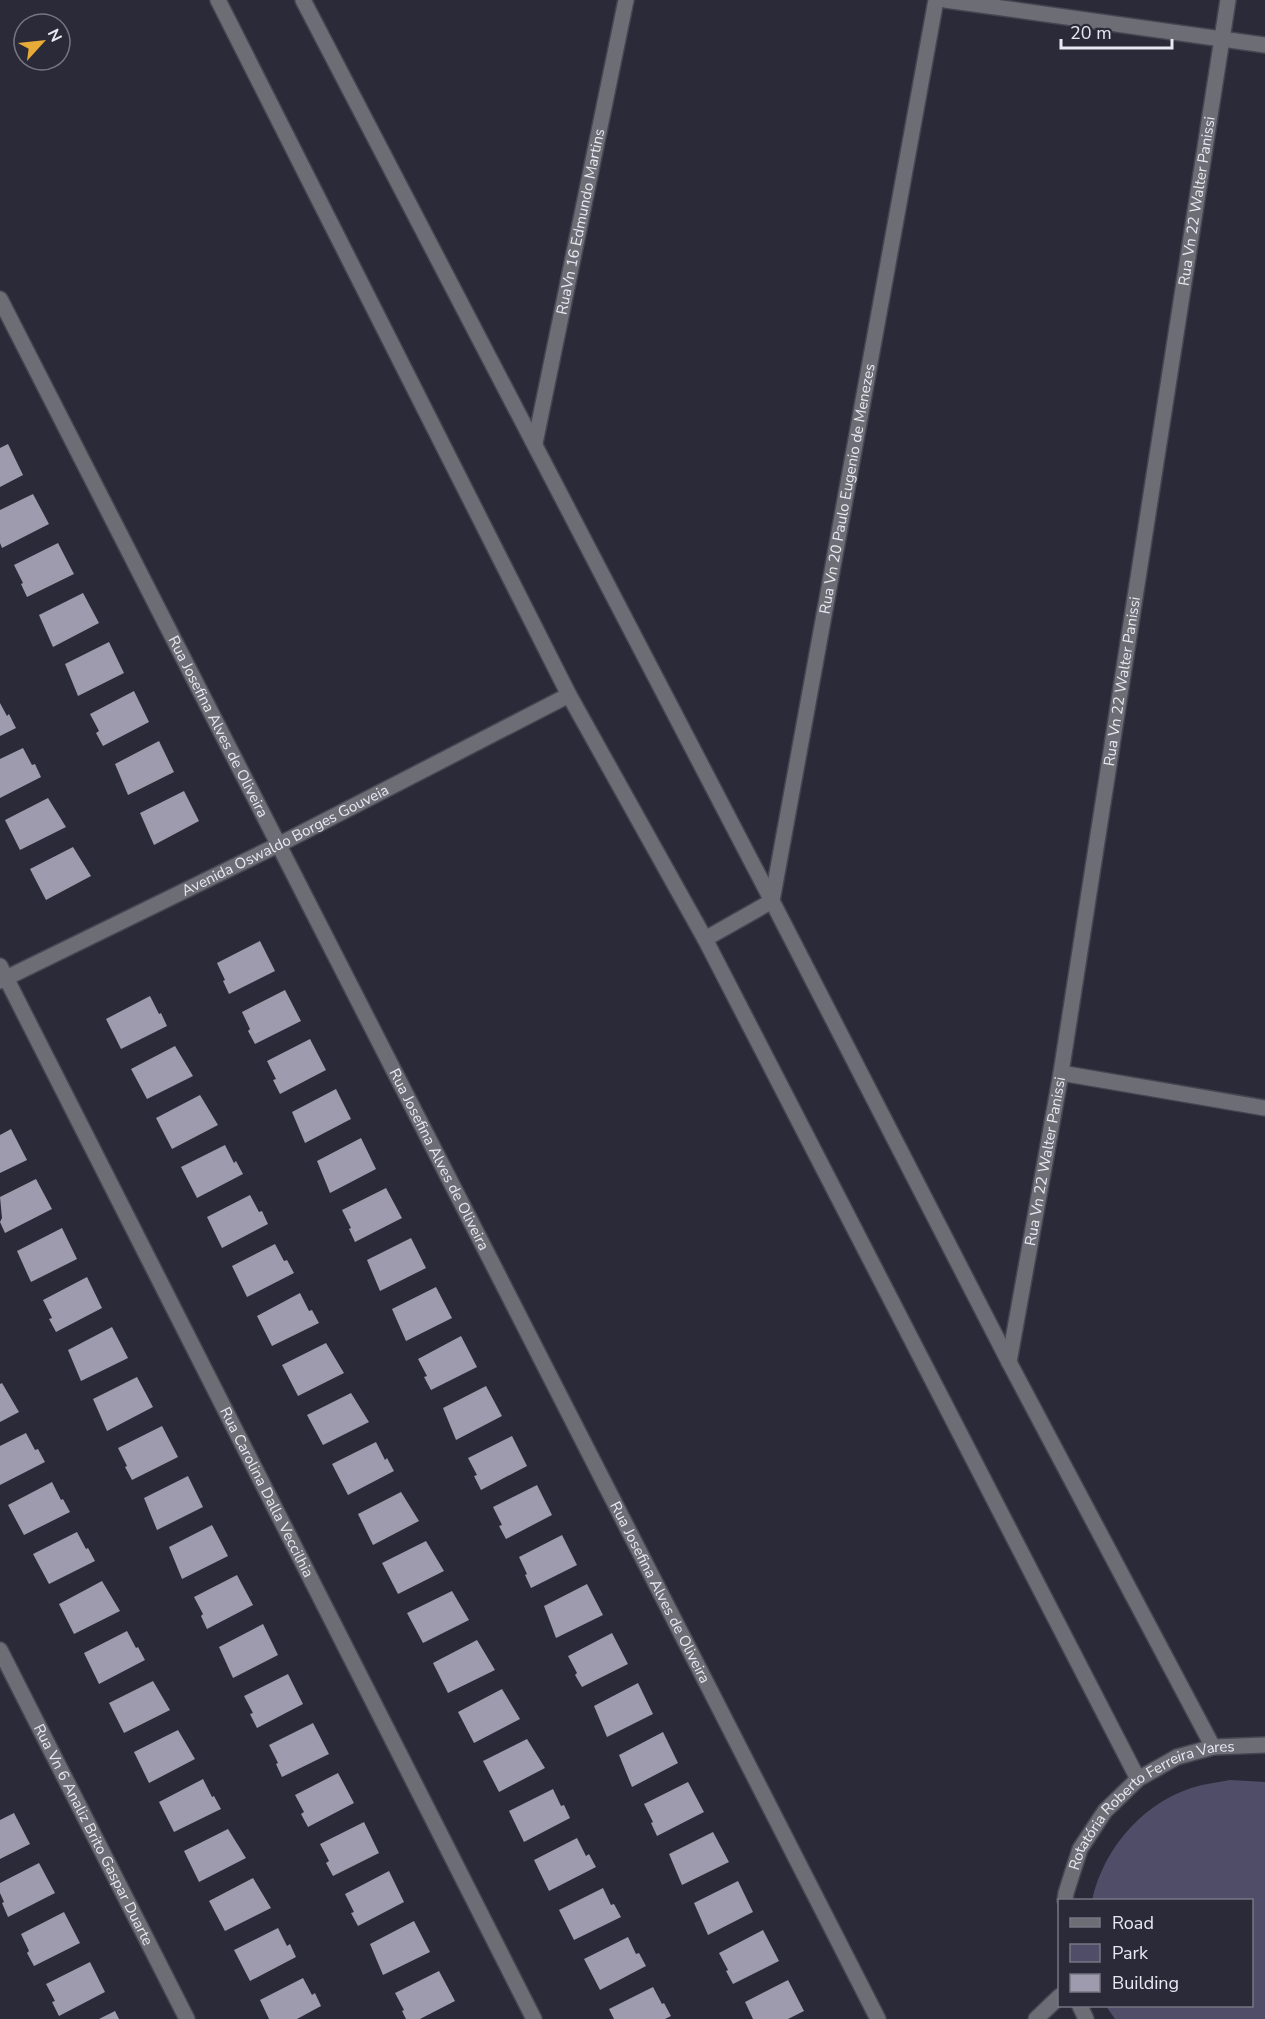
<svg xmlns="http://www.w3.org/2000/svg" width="1265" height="2019" viewBox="0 0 1265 2019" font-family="'Nunito Sans',sans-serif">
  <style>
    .green { fill: #504d69 }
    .building { fill: #9d9bad }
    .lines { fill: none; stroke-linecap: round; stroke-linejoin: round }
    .minor-casing { stroke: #464552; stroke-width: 18 }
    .minor { stroke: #6d6d75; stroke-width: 15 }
    .labels { text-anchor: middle; stroke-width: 6; stroke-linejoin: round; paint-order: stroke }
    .street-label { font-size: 15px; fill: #e9e8f2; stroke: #2b2a38 }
  </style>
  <rect width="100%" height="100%" fill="#2b2a38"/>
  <path class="green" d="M 1230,1780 L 1265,1782 L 1265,2019 L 1115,2019 L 1106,2006 L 1252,2006 L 1252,1900 L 1092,1900 C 1104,1846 1147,1798 1202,1785 C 1211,1783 1221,1782 1230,1780 Z"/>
  <g class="building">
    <path d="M 8,444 L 23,475 L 0,487 L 0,448 Z"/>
    <path d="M 33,494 L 49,524 L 2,548 L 0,543 L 0,510 Z"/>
    <path d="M 58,543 L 74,574 L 27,597 L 21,584 L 23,583 L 14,565 Z"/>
    <path d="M 83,593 L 99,623 L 53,647 L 39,615 Z"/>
    <path d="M 109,642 L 124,673 L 78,696 L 65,664 Z"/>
    <path d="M 134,691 L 149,722 L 103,746 L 96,733 L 99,731 L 90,714 Z"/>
    <path d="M 0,703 L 7,716 L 9,714 L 16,728 L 0,736 Z"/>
    <path d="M 159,741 L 174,772 L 128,795 L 115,764 Z"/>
    <path d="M 23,748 L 32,765 L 35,764 L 41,777 L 0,798 L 0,759 Z"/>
    <path d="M 184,791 L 199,821 L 154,845 L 140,813 Z"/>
    <path d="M 48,798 L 66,827 L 20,850 L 5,820 Z"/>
    <path d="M 73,847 L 91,876 L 46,900 L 30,869 Z"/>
    <path d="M 260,941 L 275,971 L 229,994 L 223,981 L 225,980 L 217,963 Z"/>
    <path d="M 285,990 L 301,1021 L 255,1044 L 248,1031 L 250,1029 L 242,1012 Z"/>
    <path d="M 150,996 L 159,1014 L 161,1013 L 167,1026 L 121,1049 L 106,1019 Z"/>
    <path d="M 310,1039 L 326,1070 L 280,1094 L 273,1080 L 276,1079 L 267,1061 Z"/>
    <path d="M 175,1046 L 193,1076 L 147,1099 L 131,1069 Z"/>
    <path d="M 336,1089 L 351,1119 L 305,1143 L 292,1112 Z"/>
    <path d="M 200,1095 L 218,1125 L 172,1149 L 156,1118 Z"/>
    <path d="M 11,1129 L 27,1160 L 0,1173 L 0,1135 Z"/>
    <path d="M 361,1138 L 376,1169 L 330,1193 L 317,1161 Z"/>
    <path d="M 225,1145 L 234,1163 L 236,1161 L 243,1174 L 197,1198 L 181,1167 Z"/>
    <path d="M 36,1179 L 52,1209 L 5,1233 L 0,1222 L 2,1218 L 0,1197 Z"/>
    <path d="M 386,1188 L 402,1218 L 355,1242 L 349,1229 L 351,1228 L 342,1210 Z"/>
    <path d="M 250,1195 L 259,1212 L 262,1211 L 268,1224 L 222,1248 L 207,1217 Z"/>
    <path d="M 62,1228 L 77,1259 L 31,1282 L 17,1251 Z"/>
    <path d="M 411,1238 L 426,1268 L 380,1291 L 367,1260 Z"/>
    <path d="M 275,1244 L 284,1261 L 287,1260 L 294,1273 L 247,1297 L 232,1266 Z"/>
    <path d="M 87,1277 L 102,1308 L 56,1332 L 49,1319 L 52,1318 L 43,1300 Z"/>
    <path d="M 436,1287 L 452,1318 L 406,1341 L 392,1309 Z"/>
    <path d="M 300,1293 L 309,1311 L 312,1310 L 319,1323 L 272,1346 L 257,1316 Z"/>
    <path d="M 112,1327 L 128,1358 L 81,1381 L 68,1350 Z"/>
    <path d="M 461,1336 L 477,1367 L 431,1390 L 424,1377 L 427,1376 L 418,1359 Z"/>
    <path d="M 326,1343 L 344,1373 L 298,1396 L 282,1365 Z"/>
    <path d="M 137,1377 L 153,1407 L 107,1431 L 93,1399 Z"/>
    <path d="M 2,1383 L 19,1412 L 0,1422 L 0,1384 Z"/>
    <path d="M 486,1386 L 502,1416 L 456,1440 L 443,1408 Z"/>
    <path d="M 351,1393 L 369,1422 L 323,1445 L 307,1415 Z"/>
    <path d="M 162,1426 L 178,1457 L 132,1480 L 125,1467 L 127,1466 L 118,1448 Z"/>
    <path d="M 26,1433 L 35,1450 L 38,1449 L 45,1462 L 0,1485 L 0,1446 Z"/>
    <path d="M 512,1436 L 527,1466 L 481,1490 L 474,1476 L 477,1475 L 468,1458 Z"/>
    <path d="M 376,1442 L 385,1460 L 387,1458 L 394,1471 L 348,1495 L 332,1464 Z"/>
    <path d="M 188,1476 L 203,1507 L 157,1530 L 144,1498 Z"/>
    <path d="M 52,1482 L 61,1500 L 63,1499 L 70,1512 L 24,1535 L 8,1505 Z"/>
    <path d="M 537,1485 L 552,1515 L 506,1539 L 499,1526 L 502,1525 L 493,1507 Z"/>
    <path d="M 401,1492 L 419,1521 L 373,1545 L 358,1514 Z"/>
    <path d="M 212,1525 L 228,1556 L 182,1579 L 169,1547 Z"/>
    <path d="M 77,1532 L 86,1549 L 88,1548 L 95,1561 L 49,1584 L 33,1554 Z"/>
    <path d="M 562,1535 L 577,1565 L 531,1588 L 525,1575 L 527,1574 L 519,1557 Z"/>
    <path d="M 426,1541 L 444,1571 L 398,1594 L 382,1563 Z"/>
    <path d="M 237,1575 L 253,1605 L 207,1629 L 201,1616 L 203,1614 L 194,1597 Z"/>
    <path d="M 102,1581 L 120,1611 L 74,1634 L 59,1604 Z"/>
    <path d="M 587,1584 L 603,1615 L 556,1638 L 544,1606 Z"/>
    <path d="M 452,1591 L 469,1620 L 423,1643 L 407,1613 Z"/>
    <path d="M 263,1624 L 278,1655 L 233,1678 L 219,1647 Z"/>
    <path d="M 127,1631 L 136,1648 L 138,1647 L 145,1660 L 99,1684 L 84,1653 Z"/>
    <path d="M 612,1633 L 628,1664 L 582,1687 L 575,1675 L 577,1673 L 568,1656 Z"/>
    <path d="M 477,1640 L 495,1670 L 448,1693 L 433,1663 Z"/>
    <path d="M 288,1674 L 303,1704 L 257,1728 L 250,1714 L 253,1713 L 244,1696 Z"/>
    <path d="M 153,1681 L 170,1710 L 124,1733 L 109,1703 Z"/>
    <path d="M 638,1683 L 653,1714 L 607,1737 L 594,1706 Z"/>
    <path d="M 502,1689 L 520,1719 L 474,1743 L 458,1712 Z"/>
    <path d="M 313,1723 L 329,1754 L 282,1777 L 276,1764 L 278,1763 L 269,1745 Z"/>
    <path d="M 178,1730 L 195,1759 L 149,1783 L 134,1752 Z"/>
    <path d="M 663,1732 L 678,1763 L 632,1787 L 619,1755 Z"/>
    <path d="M 527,1739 L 545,1768 L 499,1792 L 483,1761 Z"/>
    <path d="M 338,1773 L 354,1803 L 308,1827 L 301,1814 L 304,1812 L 295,1795 Z"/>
    <path d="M 203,1779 L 212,1797 L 214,1796 L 221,1809 L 174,1832 L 159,1802 Z"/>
    <path d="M 688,1782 L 704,1812 L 657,1836 L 651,1823 L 653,1822 L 644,1804 Z"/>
    <path d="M 553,1789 L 561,1806 L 564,1805 L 570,1818 L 524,1842 L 509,1811 Z"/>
    <path d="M 14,1813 L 30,1844 L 0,1859 L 0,1820 Z"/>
    <path d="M 364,1822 L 379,1853 L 333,1876 L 326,1863 L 329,1861 L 320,1844 Z"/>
    <path d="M 228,1829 L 246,1858 L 199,1882 L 184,1851 Z"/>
    <path d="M 713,1832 L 729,1862 L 682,1885 L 669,1854 Z"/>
    <path d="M 577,1838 L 586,1856 L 589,1854 L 596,1867 L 549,1891 L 534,1860 Z"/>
    <path d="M 39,1863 L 55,1893 L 8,1917 L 2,1903 L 4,1902 L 0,1893 L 0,1883 Z"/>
    <path d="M 389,1871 L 404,1902 L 358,1926 L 351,1913 L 354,1912 L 345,1894 Z"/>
    <path d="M 253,1878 L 271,1908 L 225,1931 L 209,1901 Z"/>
    <path d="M 738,1881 L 753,1912 L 708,1935 L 694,1903 Z"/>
    <path d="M 603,1888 L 611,1905 L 614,1904 L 621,1917 L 574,1940 L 559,1910 Z"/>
    <path d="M 64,1912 L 80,1943 L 34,1966 L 27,1953 L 29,1951 L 21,1934 Z"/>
    <path d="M 414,1921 L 430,1952 L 383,1975 L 370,1944 Z"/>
    <path d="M 278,1928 L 287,1946 L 290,1944 L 296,1957 L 250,1981 L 234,1950 Z"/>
    <path d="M 763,1930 L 779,1961 L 733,1984 L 726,1971 L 728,1970 L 719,1953 Z"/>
    <path d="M 628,1937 L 636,1954 L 639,1953 L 646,1966 L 600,1990 L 584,1959 Z"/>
    <path d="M 90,1962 L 105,1992 L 59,2016 L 52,2002 L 55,2001 L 46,1984 Z"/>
    <path d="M 439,1971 L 455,2001 L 420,2019 L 406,2019 L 402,2011 L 404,2010 L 395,1993 Z"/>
    <path d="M 303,1978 L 312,1995 L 315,1993 L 321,2006 L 297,2019 L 269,2019 L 260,2000 Z"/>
    <path d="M 788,1980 L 804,2011 L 788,2019 L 753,2019 L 745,2002 Z"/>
    <path d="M 653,1987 L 662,2004 L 664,2003 L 671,2016 L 665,2019 L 614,2019 L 609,2009 Z"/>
    <path d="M 115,2011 L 119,2019 L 99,2019 Z"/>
  </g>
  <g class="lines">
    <defs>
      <g id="minor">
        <path d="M 218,0 L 569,695 L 705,939 L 1138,1779"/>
        <path d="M 303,0 L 772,901 L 1009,1362 L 1213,1747"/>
        <path d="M 945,0 L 1265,45"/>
        <path id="s1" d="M 0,299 L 878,2019"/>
        <path id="s2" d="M 535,443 L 626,0"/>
        <path id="s3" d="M 705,939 L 772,901 L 936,0"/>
        <path id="s4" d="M 0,966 L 534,2019"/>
        <path id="s5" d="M 0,981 L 280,844 L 569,695"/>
        <path d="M 1061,1073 L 1265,1108"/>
        <path id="s6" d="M 1009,1362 L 1061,1073 L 1228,0"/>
        <path id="s7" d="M 0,1650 L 187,2019"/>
        <path id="s8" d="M 1065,1900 L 1066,1893 L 1080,1849 L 1105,1811 L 1138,1779 L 1177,1757 L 1213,1747 L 1265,1745"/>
        <path d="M 1080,2006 L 1086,2019"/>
        <path d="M 1036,2019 L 1060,1996"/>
      </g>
    </defs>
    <use href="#minor" class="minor-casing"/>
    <use href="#minor" class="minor"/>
  </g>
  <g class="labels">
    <g class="street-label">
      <text dy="5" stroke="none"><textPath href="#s6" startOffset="1176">Rua Vn 22 Walter Panissi</textPath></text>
      <text dy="5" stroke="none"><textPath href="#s2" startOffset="226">RuaVn 16 Edmundo Martins</textPath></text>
      <text dy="5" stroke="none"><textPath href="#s3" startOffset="496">Rua Vn 20 Paulo Eugenio de Menezes</textPath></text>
      <text dy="5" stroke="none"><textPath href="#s6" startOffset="690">Rua Vn 22 Walter Panissi</textPath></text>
      <text dy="5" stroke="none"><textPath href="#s1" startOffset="480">Rua Josefina Alves de Oliveira</textPath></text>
      <text dy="5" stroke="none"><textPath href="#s5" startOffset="318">Avenida Oswaldo Borges Gouveia</textPath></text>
      <text dy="5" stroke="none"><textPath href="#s1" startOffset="966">Rua Josefina Alves de Oliveira</textPath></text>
      <text dy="5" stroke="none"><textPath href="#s6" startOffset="204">Rua Vn 22 Walter Panissi</textPath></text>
      <text dy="5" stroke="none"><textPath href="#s4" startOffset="590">Rua Carolina Dalla Veccilhia</textPath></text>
      <text dy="5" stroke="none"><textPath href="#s1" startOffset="1452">Rua Josefina Alves de Oliveira</textPath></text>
      <text dy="5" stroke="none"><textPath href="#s8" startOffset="140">Rotatória Roberto Ferreira Vares</textPath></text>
      <text dy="5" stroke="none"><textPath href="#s7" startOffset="207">Rua Vn 6 Analiz Brito Gaspar Duarte</textPath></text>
    </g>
  </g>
  <rect x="1058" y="1899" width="195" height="108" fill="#2b2a38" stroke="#777682" stroke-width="1.5"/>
  <rect x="1070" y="1918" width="30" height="9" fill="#6d6d75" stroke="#777682" stroke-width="1.5"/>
  <text x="1112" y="1929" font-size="18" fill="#e9e8f2">Road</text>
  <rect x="1070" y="1944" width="30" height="18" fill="#504d69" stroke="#777682" stroke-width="1.5"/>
  <text x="1112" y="1959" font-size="18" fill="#e9e8f2">Park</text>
  <rect x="1070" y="1974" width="30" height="18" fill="#9d9bad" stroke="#777682" stroke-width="1.5"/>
  <text x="1112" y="1989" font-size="18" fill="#e9e8f2">Building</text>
  <g transform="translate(42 42) rotate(63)"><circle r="28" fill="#2b2a38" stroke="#777682" stroke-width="1.5"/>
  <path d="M0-4.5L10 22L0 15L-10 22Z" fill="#e8ab37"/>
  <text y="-9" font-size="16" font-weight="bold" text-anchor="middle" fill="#e9e8f2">N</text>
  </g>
  <path d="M1061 39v9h111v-9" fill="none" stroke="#e9e8f2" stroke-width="3"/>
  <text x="1070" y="39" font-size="18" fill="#e9e8f2" stroke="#2b2a38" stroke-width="4.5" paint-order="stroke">20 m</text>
</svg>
